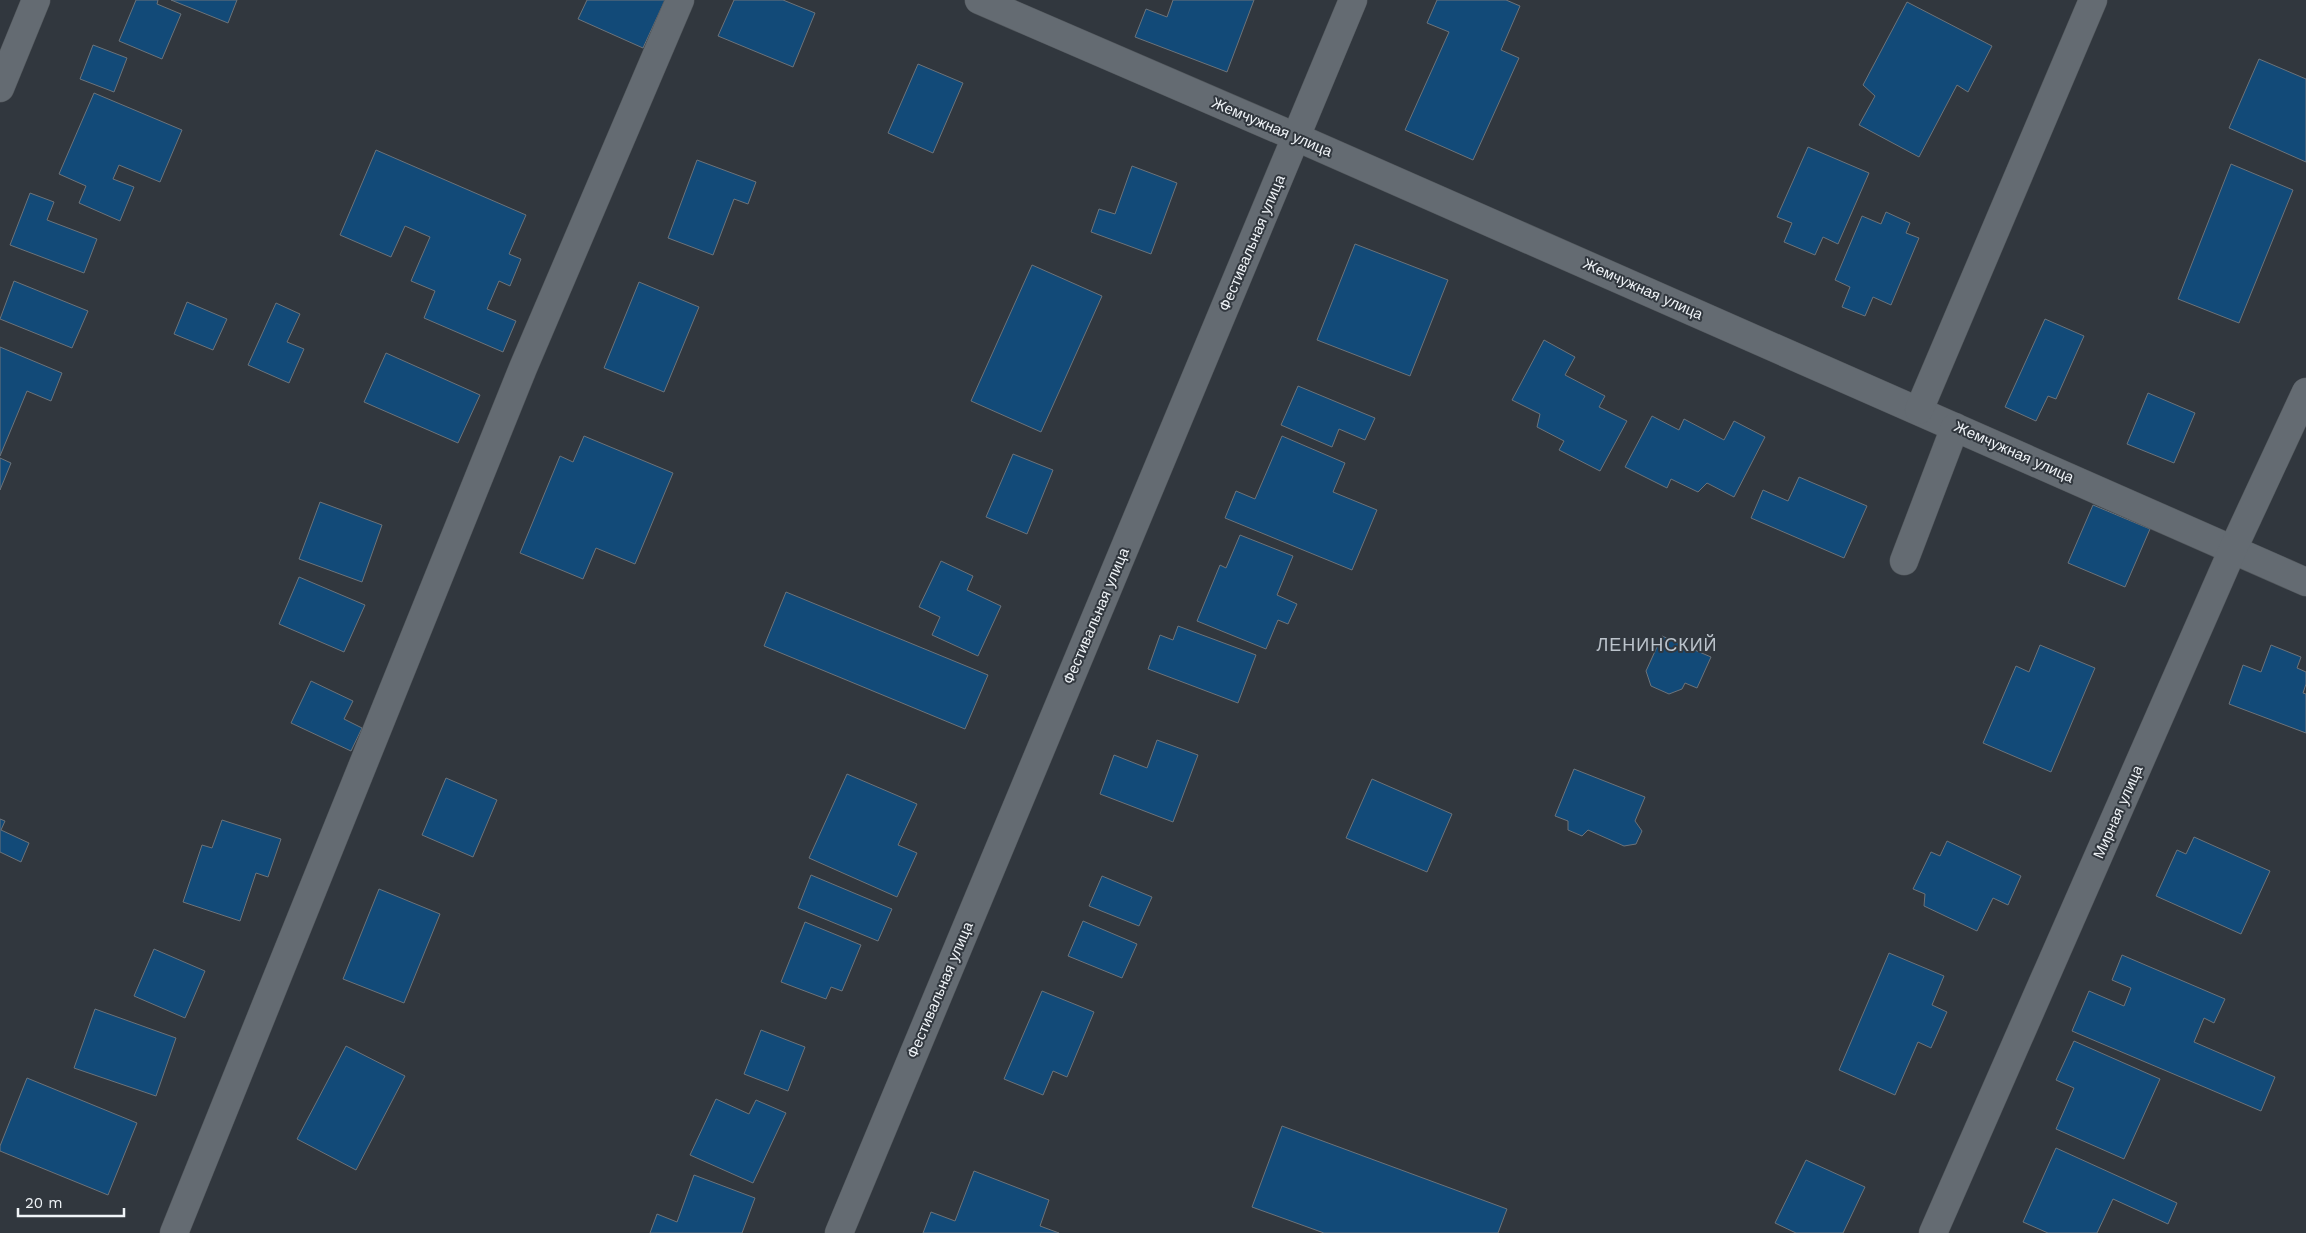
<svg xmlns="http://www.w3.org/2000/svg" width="2306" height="1233" viewBox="0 0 2306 1233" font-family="'Work Sans',sans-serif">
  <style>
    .building { fill: #124a78; stroke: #6c737a }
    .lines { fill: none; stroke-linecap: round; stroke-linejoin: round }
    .minor-casing { stroke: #51565b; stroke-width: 29 }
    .minor { stroke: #646b72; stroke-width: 28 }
    .labels { text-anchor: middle; stroke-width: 4; stroke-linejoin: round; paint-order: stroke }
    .street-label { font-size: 15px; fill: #f0f4f8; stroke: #31373e }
    .quarter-label { font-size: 18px; letter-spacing: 1px; fill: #bcc4cc; stroke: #31373e }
  </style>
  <rect width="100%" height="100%" fill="#31373e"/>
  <g class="building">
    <path d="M 136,0 L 158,0 L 157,4 L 181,14 L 162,59 L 119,41 Z"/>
    <path d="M 171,0 L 237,0 L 228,23 Z"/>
    <path d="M 587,0 L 665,0 L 643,48 L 578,19 Z"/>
    <path d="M 734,0 L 783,0 L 815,13 L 793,67 L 718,36 Z"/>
    <path d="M 1173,0 L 1254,0 L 1227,72 L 1135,37 L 1146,9 L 1167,17 Z"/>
    <path d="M 1437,0 L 1506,0 L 1520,6 L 1501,50 L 1519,58 L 1473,160 L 1405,130 L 1449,32 L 1427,23 Z"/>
    <path d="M 1907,2 L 1992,46 L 1968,92 L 1957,85 L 1919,157 L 1859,125 L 1875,96 L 1863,85 Z"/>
    <path d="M 93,45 L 127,58 L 114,92 L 80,79 Z"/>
    <path d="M 2259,59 L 2306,79 L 2306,162 L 2229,128 Z"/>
    <path d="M 918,64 L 963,83 L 933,153 L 888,133 Z"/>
    <path d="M 94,93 L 182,130 L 160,182 L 119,165 L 113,179 L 134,187 L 120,221 L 79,203 L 86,186 L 59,174 Z"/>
    <path d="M 1808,147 L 1869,173 L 1838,244 L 1823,237 L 1815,255 L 1784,242 L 1792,223 L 1777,217 Z"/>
    <path d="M 376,150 L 526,215 L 509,254 L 521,259 L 510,286 L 499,281 L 487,309 L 516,321 L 503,352 L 424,318 L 435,291 L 411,281 L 430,237 L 405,226 L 391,257 L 340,235 Z"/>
    <path d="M 697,160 L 756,182 L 748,204 L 734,199 L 713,255 L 668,238 Z"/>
    <path d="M 2231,164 L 2293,190 L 2239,323 L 2178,299 Z"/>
    <path d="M 1132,166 L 1177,183 L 1151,254 L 1091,232 L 1099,209 L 1115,214 Z"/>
    <path d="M 30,193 L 54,202 L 47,220 L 97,239 L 84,273 L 10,245 Z"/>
    <path d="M 1886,212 L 1910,223 L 1906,233 L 1919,238 L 1891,305 L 1873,297 L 1865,316 L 1842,307 L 1850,287 L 1835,280 L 1862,216 L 1881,224 Z"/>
    <path d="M 1355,244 L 1448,280 L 1410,376 L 1317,340 Z"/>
    <path d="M 1032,265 L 1102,296 L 1041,432 L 971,401 Z"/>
    <path d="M 14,281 L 88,311 L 72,348 L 0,319 Z"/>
    <path d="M 639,282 L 699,307 L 664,392 L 604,368 Z"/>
    <path d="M 187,302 L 227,319 L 213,350 L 174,334 Z"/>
    <path d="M 276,303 L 300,314 L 287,342 L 304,349 L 289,383 L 248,365 Z"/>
    <path d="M 2045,319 L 2084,336 L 2056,399 L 2048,396 L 2036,421 L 2005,407 Z"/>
    <path d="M 1544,340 L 1575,357 L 1565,375 L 1605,396 L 1599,407 L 1627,421 L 1600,471 L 1559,450 L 1564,441 L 1537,427 L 1540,414 L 1512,400 Z"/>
    <path d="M 0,347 L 62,373 L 51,401 L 27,391 L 0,456 Z"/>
    <path d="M 386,353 L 480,395 L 458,443 L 364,402 Z"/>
    <path d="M 1298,386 L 1375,418 L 1365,440 L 1339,429 L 1332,447 L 1281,425 Z"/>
    <path d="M 2148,393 L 2195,413 L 2174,463 L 2127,444 Z"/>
    <path d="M 1652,416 L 1679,430 L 1684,419 L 1724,440 L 1734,421 L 1765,437 L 1734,497 L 1707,483 L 1698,492 L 1671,479 L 1667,488 L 1625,467 Z"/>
    <path d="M 584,436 L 673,473 L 635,564 L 596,548 L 583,579 L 520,553 L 560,456 L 573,462 Z"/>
    <path d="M 1282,436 L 1345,463 L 1333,492 L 1377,510 L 1352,570 L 1225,518 L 1236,491 L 1255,499 Z"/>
    <path d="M 1013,454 L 1053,470 L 1027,534 L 986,517 Z"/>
    <path d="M 0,458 L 11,463 L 0,490 Z"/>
    <path d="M 1799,477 L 1867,506 L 1844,558 L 1751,518 L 1763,490 L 1788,501 Z"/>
    <path d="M 320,502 L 382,525 L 362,582 L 299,559 Z"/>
    <path d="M 2093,505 L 2150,529 L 2125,587 L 2068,563 Z"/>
    <path d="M 1240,535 L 1293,556 L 1277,595 L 1297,604 L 1288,624 L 1278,620 L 1266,649 L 1197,621 L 1220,565 L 1226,568 Z"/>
    <path d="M 941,561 L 973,576 L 967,590 L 1001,606 L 978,656 L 932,635 L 940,617 L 919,607 Z"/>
    <path d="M 299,577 L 365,605 L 344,652 L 279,624 Z"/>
    <path d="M 786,592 L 988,675 L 965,729 L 764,646 Z"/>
    <path d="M 1178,626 L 1256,655 L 1238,703 L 1148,669 L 1160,635 L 1173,640 Z"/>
    <path d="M 1662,636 L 1711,657 L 1697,688 L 1685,683 L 1682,689 L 1669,694 L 1651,686 L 1646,671 Z"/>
    <path d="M 2040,645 L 2095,668 L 2051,772 L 1983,743 L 2016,666 L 2029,672 Z"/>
    <path d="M 2271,645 L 2301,657 L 2297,668 L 2306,672 L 2306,684 L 2303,693 L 2306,694 L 2306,733 L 2229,704 L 2243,665 L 2261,672 Z"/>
    <path d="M 311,681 L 353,701 L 344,719 L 362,728 L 351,751 L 291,723 Z"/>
    <path d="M 1157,740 L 1198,755 L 1173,822 L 1100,794 L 1114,755 L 1147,768 Z"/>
    <path d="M 1574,769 L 1645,797 L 1635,821 L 1642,831 L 1636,844 L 1624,846 L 1588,830 L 1582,836 L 1568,830 L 1568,821 L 1555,816 Z"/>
    <path d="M 847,774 L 917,804 L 898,845 L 917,853 L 897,897 L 809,858 Z"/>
    <path d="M 446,778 L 497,800 L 473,857 L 422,835 Z"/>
    <path d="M 1372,779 L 1452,814 L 1427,872 L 1346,838 Z"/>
    <path d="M 0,819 L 5,821 L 1,830 L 29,843 L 21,862 L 0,852 Z"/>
    <path d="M 222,820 L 281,839 L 268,877 L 256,873 L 240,921 L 183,902 L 202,845 L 212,848 Z"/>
    <path d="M 2194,837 L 2270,871 L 2241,934 L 2156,896 L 2177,850 L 2186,854 Z"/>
    <path d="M 1947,841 L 2021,876 L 2008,905 L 1993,898 L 1977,931 L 1924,906 L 1925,894 L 1913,889 L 1931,852 L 1940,856 Z"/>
    <path d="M 811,875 L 892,909 L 878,941 L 798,908 Z"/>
    <path d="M 1102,876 L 1152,897 L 1139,926 L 1089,906 Z"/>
    <path d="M 379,889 L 440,914 L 404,1003 L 343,979 Z"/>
    <path d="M 1083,921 L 1137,944 L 1122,978 L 1068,956 Z"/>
    <path d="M 805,922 L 861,945 L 842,991 L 831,987 L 826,999 L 781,982 Z"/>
    <path d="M 154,949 L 205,971 L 185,1018 L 134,996 Z"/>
    <path d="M 1889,953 L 1944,976 L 1932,1005 L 1947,1012 L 1931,1048 L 1918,1042 L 1895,1095 L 1839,1070 Z"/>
    <path d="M 2122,955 L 2225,999 L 2214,1023 L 2204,1018 L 2194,1042 L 2275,1077 L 2261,1111 L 2072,1031 L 2089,991 L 2124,1006 L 2131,988 L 2112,980 Z"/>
    <path d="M 1042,991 L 1094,1012 L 1067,1077 L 1053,1071 L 1043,1095 L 1004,1079 Z"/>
    <path d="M 95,1009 L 176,1038 L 156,1096 L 74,1068 Z"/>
    <path d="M 761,1030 L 805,1047 L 788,1091 L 744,1074 Z"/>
    <path d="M 2074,1041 L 2160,1079 L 2124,1159 L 2056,1129 L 2074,1088 L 2056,1080 Z"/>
    <path d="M 346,1046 L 405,1076 L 356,1170 L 297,1139 Z"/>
    <path d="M 27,1078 L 137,1123 L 108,1195 L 0,1151 L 0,1146 Z"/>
    <path d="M 716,1099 L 749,1114 L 756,1100 L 786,1113 L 753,1183 L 690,1155 Z"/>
    <path d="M 1282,1126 L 1507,1209 L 1498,1233 L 1324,1233 L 1252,1207 Z"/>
    <path d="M 2056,1148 L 2177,1203 L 2168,1224 L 2113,1199 L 2097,1233 L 2048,1233 L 2023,1222 Z"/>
    <path d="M 1806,1160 L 1865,1187 L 1843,1233 L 1796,1233 L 1775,1223 Z"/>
    <path d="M 974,1171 L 1049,1200 L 1040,1226 L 1059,1233 L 923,1233 L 931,1212 L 955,1221 Z"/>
    <path d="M 694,1175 L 755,1198 L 742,1233 L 650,1233 L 657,1214 L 677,1222 Z"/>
  </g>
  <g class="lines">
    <defs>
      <g id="minor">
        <path d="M 979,0 L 1296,137 L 2306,582"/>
        <path d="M 0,88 L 36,0"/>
        <path d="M 1919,410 L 2093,0"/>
        <path d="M 1904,561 L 1955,427"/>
        <path d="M 174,1233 L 523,368 L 680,0"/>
        <path d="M 839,1233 L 1353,0"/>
        <path d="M 1933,1233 L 2233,549 L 2306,392"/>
      </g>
    </defs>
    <use href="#minor" class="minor-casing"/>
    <use href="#minor" class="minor"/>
  </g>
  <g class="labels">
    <g class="street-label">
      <text transform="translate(1272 127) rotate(23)" y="5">Жемчужная улица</text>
      <text transform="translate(1252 243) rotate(-67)" y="5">Фестивальная улица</text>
      <text transform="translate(1643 289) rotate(24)" y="5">Жемчужная улица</text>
      <text transform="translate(2014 452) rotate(24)" y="5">Жемчужная улица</text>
      <text transform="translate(1096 616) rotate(-67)" y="5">Фестивальная улица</text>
      <text transform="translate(2118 812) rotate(-66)" y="5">Мирная улица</text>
      <text transform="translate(940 990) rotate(-67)" y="5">Фестивальная улица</text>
    </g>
    <g class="quarter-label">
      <text x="1657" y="651">ЛЕНИНСКИЙ</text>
    </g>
  </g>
  <path d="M18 1208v8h106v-8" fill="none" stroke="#f0f4f8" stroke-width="2.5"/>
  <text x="25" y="1208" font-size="15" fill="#f0f4f8" stroke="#31373e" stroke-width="4" paint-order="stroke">20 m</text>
</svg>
